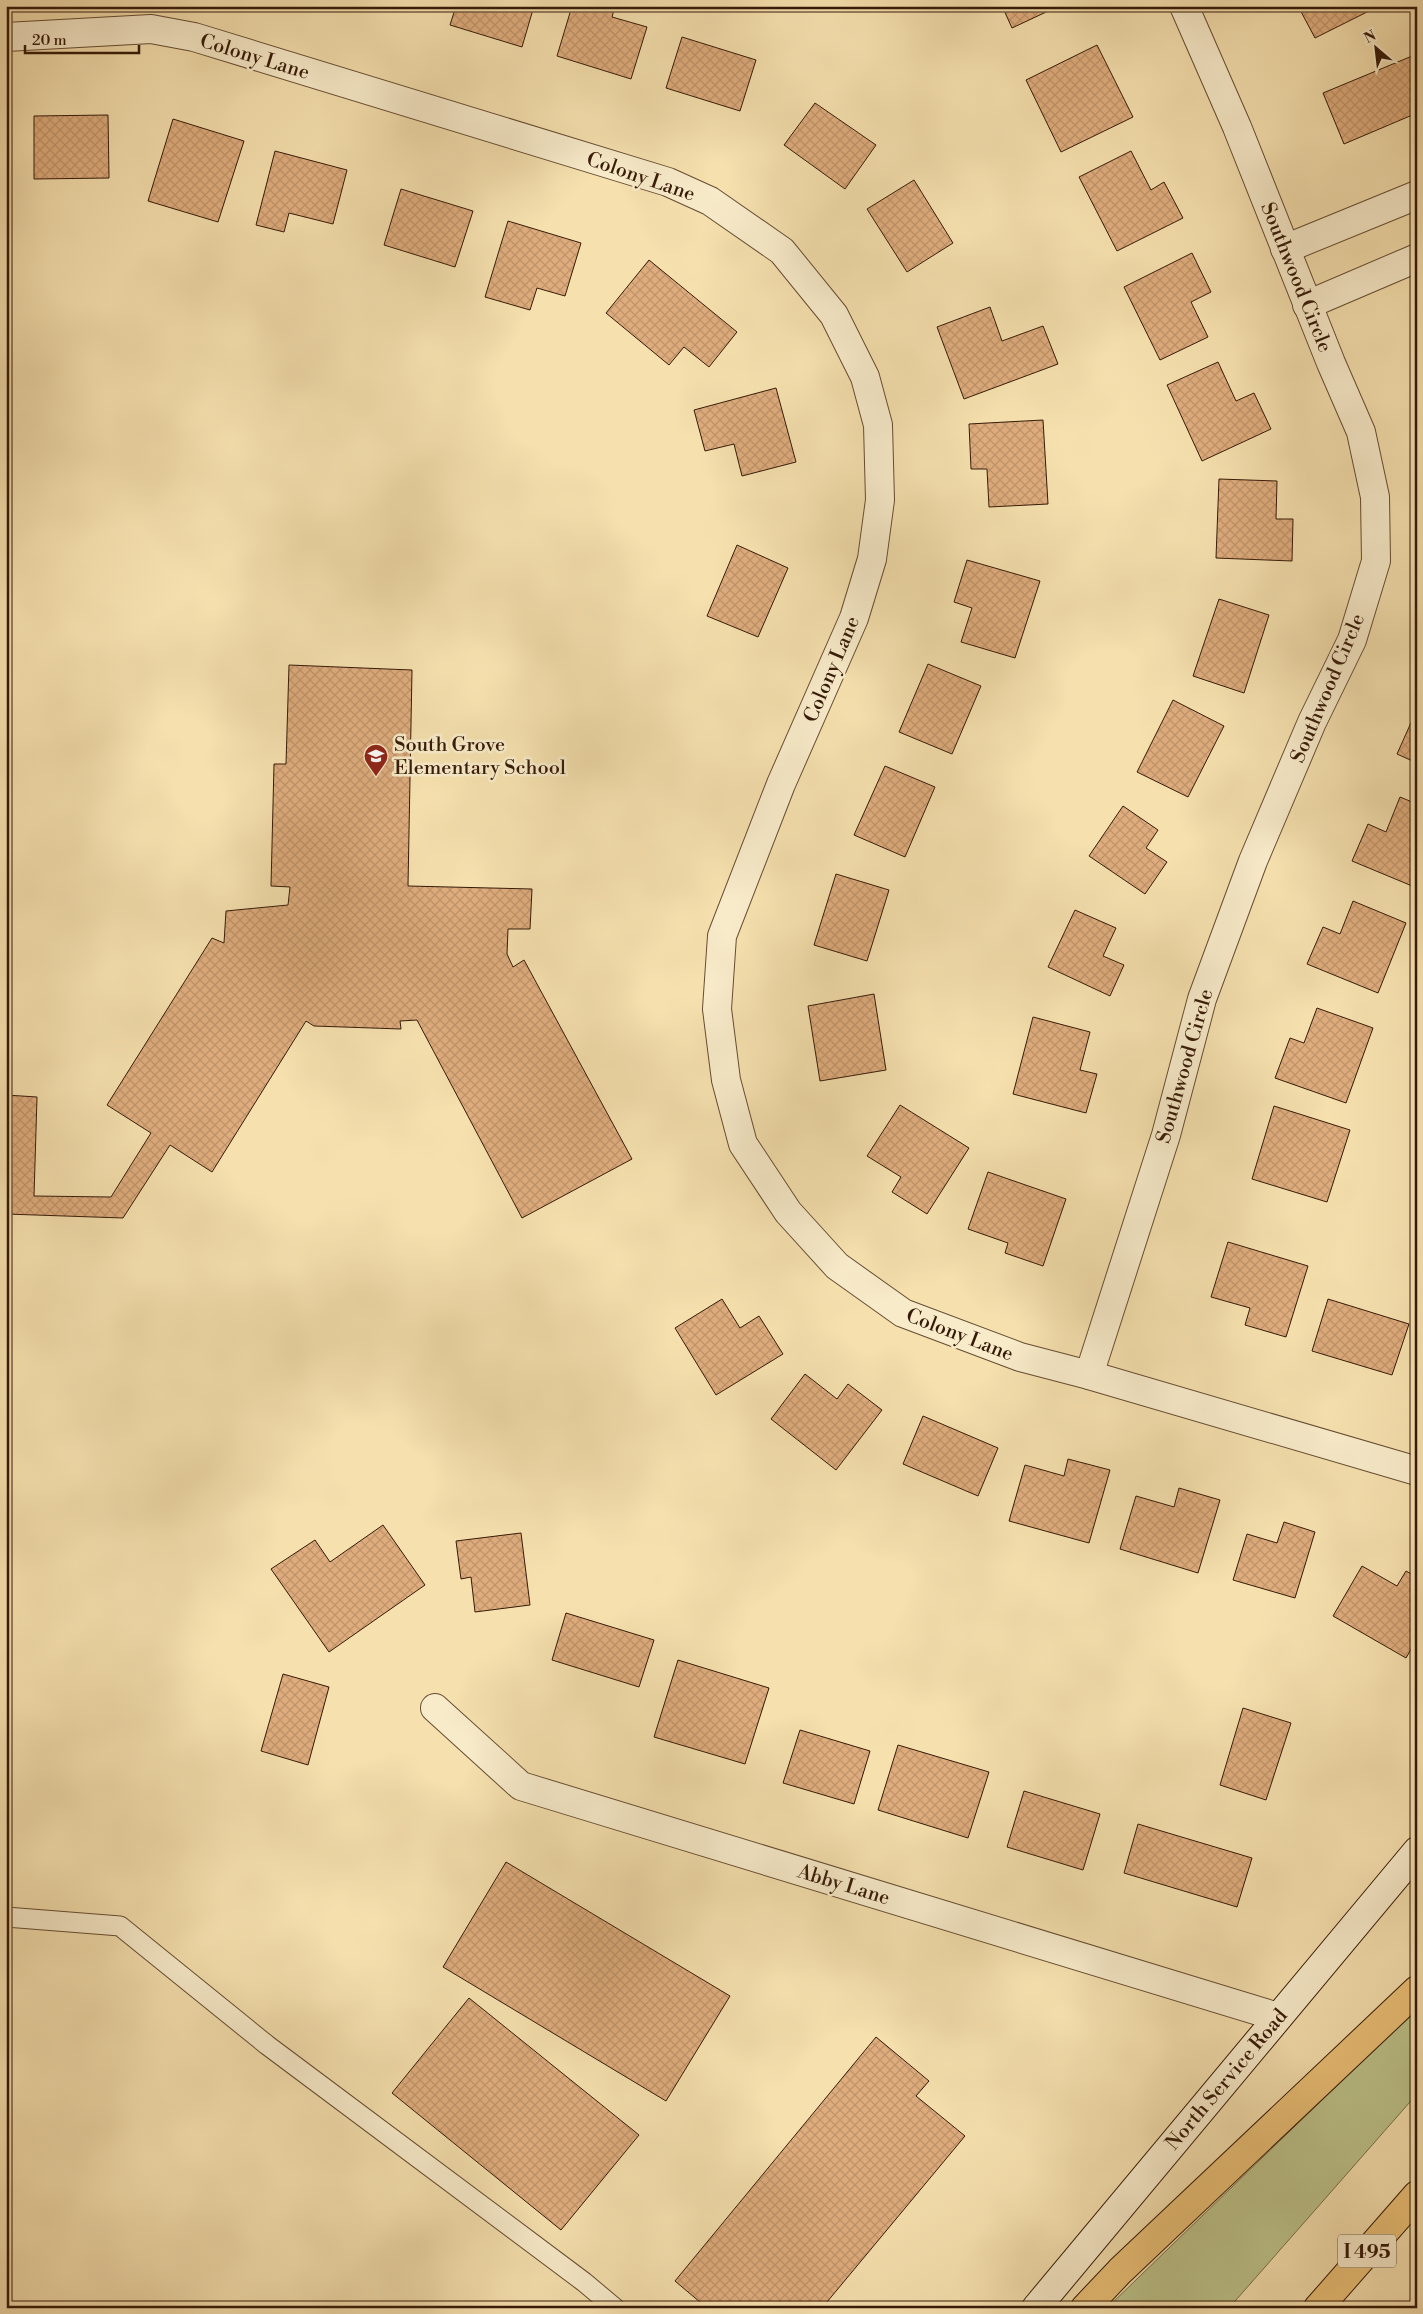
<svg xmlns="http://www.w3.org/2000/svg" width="1423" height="2314" viewBox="0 0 1423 2314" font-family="'Libre Bodoni',serif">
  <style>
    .green { fill: #bcc28a; stroke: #796e49 }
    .building { fill: url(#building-cross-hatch); stroke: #361a08 }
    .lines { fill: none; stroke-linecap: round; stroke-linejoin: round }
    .lane-casing { stroke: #664c32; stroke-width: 21 }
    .street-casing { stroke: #664c32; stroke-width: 30 }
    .secondary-casing { stroke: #361a08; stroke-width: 30 }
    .highway-casing { stroke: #361a08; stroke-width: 30 }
    .lane { stroke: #f8ebca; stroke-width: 19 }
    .street { stroke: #f8ebca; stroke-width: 28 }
    .secondary { stroke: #f8ebca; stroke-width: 28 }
    .highway { stroke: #eac077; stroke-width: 28 }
    .labels { text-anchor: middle; stroke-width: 5; stroke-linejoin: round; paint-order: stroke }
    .shield { fill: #f8ebca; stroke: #705942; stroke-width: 1 }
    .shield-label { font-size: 19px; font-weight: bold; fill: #361a08 }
    .street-label { font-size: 20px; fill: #361a08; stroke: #f8ebca }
    .poi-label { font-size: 20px; fill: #361a08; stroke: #f8ebca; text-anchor: start }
  </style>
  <defs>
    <pattern id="building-cross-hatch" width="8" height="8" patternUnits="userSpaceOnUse" patternTransform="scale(1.25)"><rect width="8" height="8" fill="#dfad7d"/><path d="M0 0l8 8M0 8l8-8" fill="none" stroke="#c0946b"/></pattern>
  </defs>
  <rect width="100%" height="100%" fill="#f5e0ae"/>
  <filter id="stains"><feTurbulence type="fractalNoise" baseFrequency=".004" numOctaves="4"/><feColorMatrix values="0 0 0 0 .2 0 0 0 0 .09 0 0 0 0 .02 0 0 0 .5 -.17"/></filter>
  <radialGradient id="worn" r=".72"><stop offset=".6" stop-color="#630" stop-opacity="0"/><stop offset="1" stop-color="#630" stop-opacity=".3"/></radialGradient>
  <path class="green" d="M 1417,2008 L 1417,2094 L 1229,2308 L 1107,2308 Z"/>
  <g class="building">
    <path d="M 456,6 L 534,6 L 522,47 L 450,25 Z"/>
    <path d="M 572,6 L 615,6 L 612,17 L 647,27 L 631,79 L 557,56 Z"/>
    <path d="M 1002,6 L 1059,6 L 1012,28 Z"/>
    <path d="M 1298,6 L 1369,6 L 1371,10 L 1315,38 Z"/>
    <path d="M 682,37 L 756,60 L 740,111 L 666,88 Z"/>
    <path d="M 1097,45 L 1133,117 L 1061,152 L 1026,80 Z"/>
    <path d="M 1417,54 L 1417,113 L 1344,144 L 1323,93 Z"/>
    <path d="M 815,103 L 876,145 L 845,189 L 784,145 Z"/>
    <path d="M 108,115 L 109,178 L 34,179 L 34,116 Z"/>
    <path d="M 173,119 L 244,141 L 218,222 L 148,201 Z"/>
    <path d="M 275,151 L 347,170 L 333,224 L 289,213 L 284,232 L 256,225 Z"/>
    <path d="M 1131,151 L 1151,190 L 1164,182 L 1183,218 L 1117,251 L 1079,177 Z"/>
    <path d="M 914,180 L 953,243 L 907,272 L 867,209 Z"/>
    <path d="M 401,189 L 473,211 L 455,267 L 384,245 Z"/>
    <path d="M 508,221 L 581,243 L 565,296 L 537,288 L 530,310 L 485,297 Z"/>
    <path d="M 1192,253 L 1211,292 L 1191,302 L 1208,337 L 1160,360 L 1124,287 Z"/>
    <path d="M 649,260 L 737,332 L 709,367 L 684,347 L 669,365 L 606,313 Z"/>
    <path d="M 990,307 L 1002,341 L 1043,326 L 1058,364 L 964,399 L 937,327 Z"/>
    <path d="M 1218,362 L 1236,401 L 1254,393 L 1271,429 L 1202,461 L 1167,385 Z"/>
    <path d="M 776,388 L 796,462 L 742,476 L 734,444 L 705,451 L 694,410 Z"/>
    <path d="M 1043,420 L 1048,504 L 989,507 L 987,469 L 971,469 L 969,424 Z"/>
    <path d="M 1219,479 L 1277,481 L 1276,519 L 1293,519 L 1292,561 L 1216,558 Z"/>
    <path d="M 737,545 L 788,568 L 758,637 L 707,616 Z"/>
    <path d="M 967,560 L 1040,581 L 1015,658 L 961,642 L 972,608 L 954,602 Z"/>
    <path d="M 1219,599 L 1269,615 L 1244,693 L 1193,676 Z"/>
    <path d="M 928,664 L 981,686 L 952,754 L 899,732 Z"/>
    <path d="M 289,665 L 412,670 L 408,886 L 532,889 L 530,929 L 508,929 L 507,954 L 513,967 L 524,960 L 632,1159 L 522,1218 L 417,1020 L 400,1021 L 401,1029 L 314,1026 L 306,1021 L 212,1172 L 170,1145 L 123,1218 L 6,1214 L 6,1095 L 37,1097 L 34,1196 L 111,1197 L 151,1133 L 107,1105 L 212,938 L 224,943 L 226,911 L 288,905 L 290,887 L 271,886 L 274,764 L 286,764 Z"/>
    <path d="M 1173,700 L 1224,726 L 1188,797 L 1137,772 Z"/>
    <path d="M 1414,716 L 1417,717 L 1417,763 L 1397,754 Z"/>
    <path d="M 885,766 L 935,787 L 905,857 L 854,835 Z"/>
    <path d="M 1400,797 L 1417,804 L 1417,888 L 1352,861 L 1368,824 L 1386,832 Z"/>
    <path d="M 1123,806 L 1158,830 L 1146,848 L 1167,862 L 1145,894 L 1089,856 Z"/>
    <path d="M 836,874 L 889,890 L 867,961 L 814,945 Z"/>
    <path d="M 1353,901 L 1406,923 L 1378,993 L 1307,964 L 1323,927 L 1340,934 Z"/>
    <path d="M 1075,910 L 1116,928 L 1103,956 L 1124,965 L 1110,996 L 1048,967 Z"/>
    <path d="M 874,994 L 886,1070 L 820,1081 L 808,1006 Z"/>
    <path d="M 1317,1008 L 1373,1028 L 1346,1103 L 1275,1078 L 1290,1038 L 1304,1043 Z"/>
    <path d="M 1033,1017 L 1090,1032 L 1080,1070 L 1097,1074 L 1086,1113 L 1013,1094 Z"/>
    <path d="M 900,1105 L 969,1148 L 927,1214 L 892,1192 L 901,1177 L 867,1156 Z"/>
    <path d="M 1274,1106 L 1350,1130 L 1327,1202 L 1252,1179 Z"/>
    <path d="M 988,1172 L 1066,1199 L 1043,1266 L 1005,1253 L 1008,1243 L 968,1229 Z"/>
    <path d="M 1228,1242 L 1308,1266 L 1286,1337 L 1245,1325 L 1250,1308 L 1211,1297 Z"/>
    <path d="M 722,1299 L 740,1328 L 759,1316 L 783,1354 L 716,1395 L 675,1328 Z"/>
    <path d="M 1328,1299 L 1409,1324 L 1392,1375 L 1312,1351 Z"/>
    <path d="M 805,1374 L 837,1399 L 848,1384 L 882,1410 L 836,1470 L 771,1419 Z"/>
    <path d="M 923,1416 L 998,1448 L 978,1496 L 903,1464 Z"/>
    <path d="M 1068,1459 L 1110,1470 L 1089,1543 L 1009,1521 L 1025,1465 L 1064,1476 Z"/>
    <path d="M 1179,1488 L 1220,1500 L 1198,1573 L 1120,1549 L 1136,1496 L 1174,1507 Z"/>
    <path d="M 1284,1522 L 1315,1532 L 1295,1598 L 1233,1580 L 1247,1534 L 1277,1543 Z"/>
    <path d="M 383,1525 L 425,1585 L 329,1652 L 271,1569 L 315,1540 L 330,1562 Z"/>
    <path d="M 521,1533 L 530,1605 L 475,1612 L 471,1577 L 461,1579 L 456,1541 Z"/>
    <path d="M 1362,1566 L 1397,1586 L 1406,1571 L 1417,1577 L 1417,1639 L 1406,1658 L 1333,1616 Z"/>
    <path d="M 566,1613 L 654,1640 L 639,1687 L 552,1660 Z"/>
    <path d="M 678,1660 L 769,1688 L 745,1764 L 654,1737 Z"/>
    <path d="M 283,1674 L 329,1687 L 308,1765 L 261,1751 Z"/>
    <path d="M 1243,1708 L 1291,1723 L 1266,1800 L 1220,1785 Z"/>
    <path d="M 800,1730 L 870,1751 L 854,1804 L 783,1783 Z"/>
    <path d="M 898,1745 L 989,1772 L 968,1838 L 878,1810 Z"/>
    <path d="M 1024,1791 L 1100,1814 L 1083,1870 L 1007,1847 Z"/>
    <path d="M 1138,1824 L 1252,1858 L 1237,1907 L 1124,1873 Z"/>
    <path d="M 506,1862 L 730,1996 L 666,2101 L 443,1967 Z"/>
    <path d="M 469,1998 L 639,2135 L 561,2230 L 392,2093 Z"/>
    <path d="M 876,2037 L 929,2081 L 916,2096 L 965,2136 L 822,2308 L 707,2308 L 675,2281 Z"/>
  </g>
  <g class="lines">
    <defs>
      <path id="lane" d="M 6,1917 L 120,1926 L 267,2045 L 584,2282 L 615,2308"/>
      <g id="street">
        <path d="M 6,37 L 151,29 L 194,37 L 668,182 L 710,201 L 782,251 L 834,315 L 865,377 L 878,425 L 880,500 L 872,559 L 854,618 L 781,784 L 722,936 L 717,1009 L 726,1080 L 743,1144 L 788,1212 L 837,1266 L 903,1313 L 1020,1357 L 1089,1375 L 1417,1471"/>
        <path d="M 1285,249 L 1417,195"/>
        <path d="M 1307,305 L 1417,258"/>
        <path d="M 1089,1375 L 1166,1135 L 1202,999 L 1253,861 L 1312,722 L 1352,640 L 1376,561 L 1375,497 L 1361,432 L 1331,363 L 1237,127 L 1184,6"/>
        <path d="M 435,1708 L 521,1786 L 1278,2017"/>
      </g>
      <path id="secondary" d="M 1036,2308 L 1417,1851"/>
      <g id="highway">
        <path d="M 1085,2308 L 1120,2271 L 1417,1990"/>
        <path d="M 1318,2308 L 1417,2195"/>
      </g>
    </defs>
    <use href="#lane" class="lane-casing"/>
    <use href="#street" class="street-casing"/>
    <use href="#secondary" class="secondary-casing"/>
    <use href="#highway" class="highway-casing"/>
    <use href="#lane" class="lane"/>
    <use href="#street" class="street"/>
    <use href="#secondary" class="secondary"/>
    <use href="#highway" class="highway"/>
  </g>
  <defs>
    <symbol id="school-pin" viewBox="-11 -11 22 30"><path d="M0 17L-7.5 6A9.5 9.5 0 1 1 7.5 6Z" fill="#8f2418" stroke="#f8ebca"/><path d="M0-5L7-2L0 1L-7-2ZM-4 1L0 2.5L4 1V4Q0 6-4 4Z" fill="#fff"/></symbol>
  </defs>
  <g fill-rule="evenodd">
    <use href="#school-pin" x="362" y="742" width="28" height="38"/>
  </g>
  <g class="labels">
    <rect class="shield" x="1338" y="2234.5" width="58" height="33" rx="4"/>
    <g class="shield-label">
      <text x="1367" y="2258">I 495</text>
    </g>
    <g class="street-label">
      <text transform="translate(255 56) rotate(17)" y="7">Colony Lane</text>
      <text transform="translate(641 176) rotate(19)" y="7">Colony Lane</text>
      <text transform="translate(1297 277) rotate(68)" y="7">Southwood Circle</text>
      <text transform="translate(831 669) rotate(-67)" y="7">Colony Lane</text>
      <text transform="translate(1327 688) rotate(-67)" y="7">Southwood Circle</text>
      <text transform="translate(1184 1066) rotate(-74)" y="7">Southwood Circle</text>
      <text transform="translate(960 1334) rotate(21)" y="7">Colony Lane</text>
      <text transform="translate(844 1884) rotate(17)" y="7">Abby Lane</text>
      <text transform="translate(1226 2079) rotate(-50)" y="7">North Service Road</text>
    </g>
    <g class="poi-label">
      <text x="394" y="751">South Grove<tspan x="394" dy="23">Elementary School</tspan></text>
    </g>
  </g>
  <rect width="1423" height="2314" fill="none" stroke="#f5e0ae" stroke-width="25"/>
  <rect x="8" y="8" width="1408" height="2299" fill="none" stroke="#361a08" stroke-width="2.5"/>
  <rect x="12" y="12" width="1398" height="2289" fill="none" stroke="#361a08"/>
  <g transform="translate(1376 48) rotate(332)" stroke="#f8ebca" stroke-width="4" paint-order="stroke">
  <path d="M0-4L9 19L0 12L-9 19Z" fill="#361a08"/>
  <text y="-8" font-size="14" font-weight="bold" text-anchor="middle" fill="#361a08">N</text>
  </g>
  <path d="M25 45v8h114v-8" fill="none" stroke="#361a08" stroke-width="2.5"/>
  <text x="32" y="45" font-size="15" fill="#361a08" stroke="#f8ebca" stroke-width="4" paint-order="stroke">20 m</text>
  <rect width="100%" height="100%" filter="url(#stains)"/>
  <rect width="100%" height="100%" fill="url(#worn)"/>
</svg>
